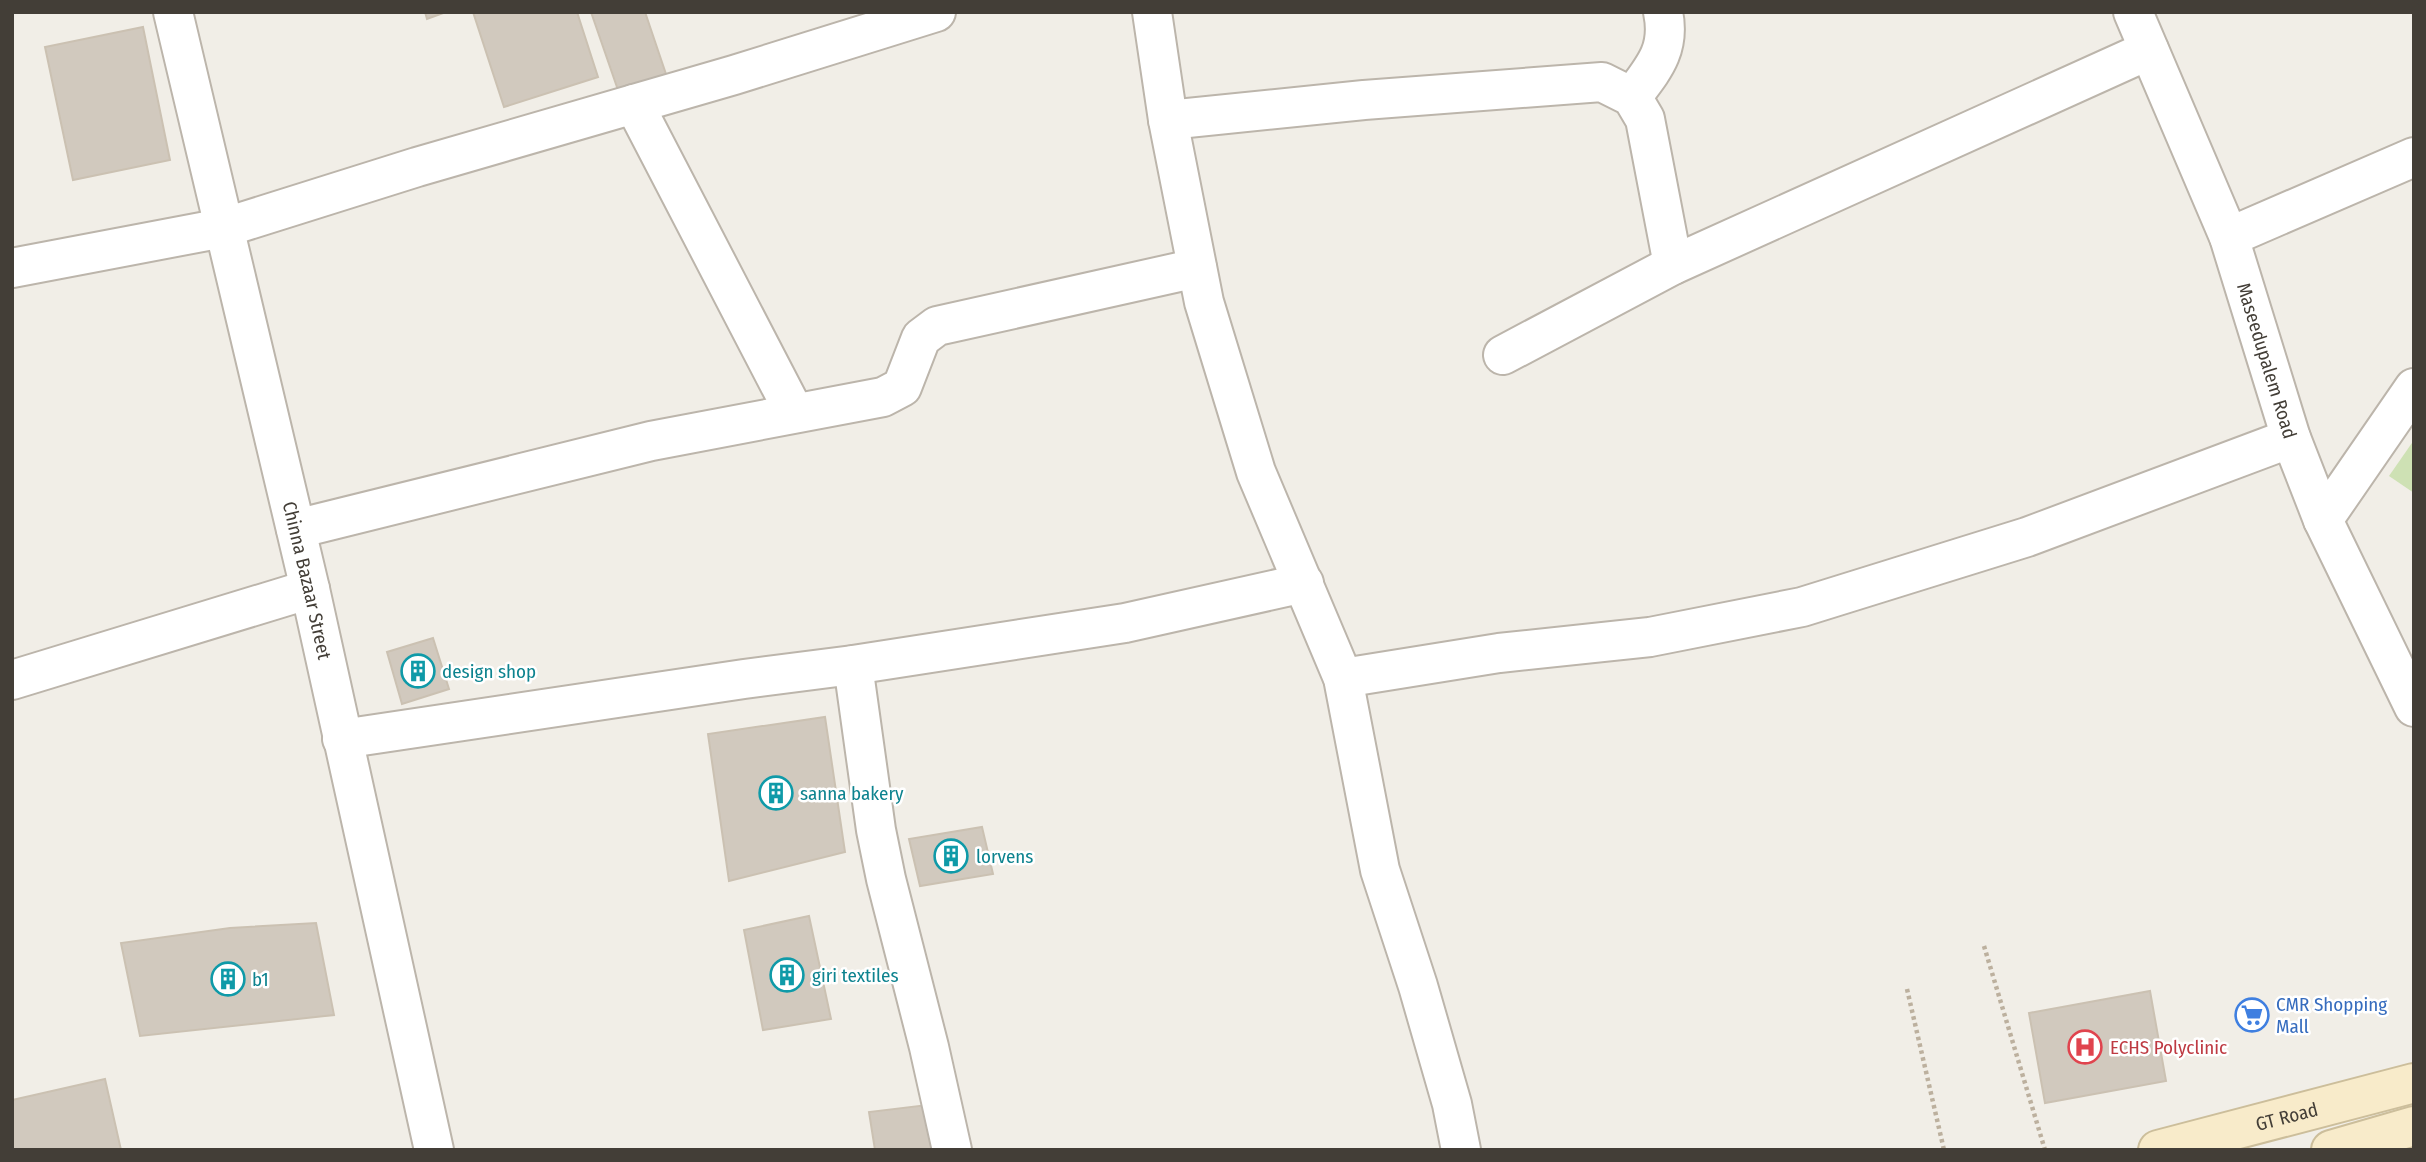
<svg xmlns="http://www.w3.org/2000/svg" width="2426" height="1162" viewBox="0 0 2426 1162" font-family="'Fira Sans Condensed',sans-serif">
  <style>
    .green { fill: #cee1b4 }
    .building { fill: #d1c9be; stroke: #cbc1b2; stroke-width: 2 }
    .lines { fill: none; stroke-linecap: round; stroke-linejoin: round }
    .minor-casing { stroke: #bcb5ab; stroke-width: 42 }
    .tertiary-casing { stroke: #bcb5ab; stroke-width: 42 }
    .secondary-casing { stroke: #ccbe9b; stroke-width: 42 }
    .path { stroke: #bcb09e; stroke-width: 4.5; stroke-dasharray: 3.5 3.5; stroke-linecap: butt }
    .minor { stroke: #fff; stroke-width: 38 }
    .tertiary { stroke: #fff; stroke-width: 38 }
    .secondary { stroke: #f8ebca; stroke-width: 38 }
    .labels { text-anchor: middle; stroke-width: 5; stroke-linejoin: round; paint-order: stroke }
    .street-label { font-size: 19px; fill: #433e37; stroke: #fff }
    .culture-label { font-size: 19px; fill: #0d838f; stroke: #fff; text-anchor: start }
    .shop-label { font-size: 19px; fill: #366cbe; stroke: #fff; text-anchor: start }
    .health-label { font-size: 19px; fill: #be3a42; stroke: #fff; text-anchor: start }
  </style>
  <rect width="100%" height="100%" fill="#f1eee7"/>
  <path class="green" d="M 2414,440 L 2414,493 L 2389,476 Z"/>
  <g class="building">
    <path d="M 425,12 L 446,12 L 427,19 Z"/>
    <path d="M 473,12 L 577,12 L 598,77 L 504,107 Z"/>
    <path d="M 591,12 L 645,12 L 666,74 L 618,90 Z"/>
    <path d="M 143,27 L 170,160 L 73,180 L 45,47 Z"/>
    <path d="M 433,638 L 449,689 L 402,704 L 387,652 Z"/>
    <path d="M 825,717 L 845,852 L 729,881 L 708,734 Z"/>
    <path d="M 982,827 L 993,874 L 920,886 L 909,839 Z"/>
    <path d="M 809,916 L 831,1019 L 763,1030 L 744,930 Z"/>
    <path d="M 316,923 L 334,1015 L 140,1036 L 121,943 L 230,928 Z"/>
    <path d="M 2150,991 L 2166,1081 L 2045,1103 L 2029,1013 Z"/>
    <path d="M 105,1079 L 121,1150 L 12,1150 L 12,1100 Z"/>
    <path d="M 927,1105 L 935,1150 L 875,1150 L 869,1112 Z"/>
  </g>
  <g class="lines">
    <defs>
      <g id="minor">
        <path d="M 1152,12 L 1168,120 L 1204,302 L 1256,472 L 1343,678 L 1380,870 L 1418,986 L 1452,1104 L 1461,1150"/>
        <path id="s1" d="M 2133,12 L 2229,237 L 2291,438 L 2323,520 L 2414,707"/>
        <path d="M 1632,97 C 1653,69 1671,50 1663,12"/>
        <path d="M 634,104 L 794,412"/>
        <path d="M 1168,120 L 1364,100 L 1602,82 L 1632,97 L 1645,119 L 1673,265"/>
        <path d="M 2229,237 L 2414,157"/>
        <path d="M 12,268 L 223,228 L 417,167 L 734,75 L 936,12"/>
        <path d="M 1503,355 L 1673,265 L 2149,50"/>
        <path d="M 2323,520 L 2414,388"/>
        <path d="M 296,529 L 651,441 L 883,397 L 902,387 L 921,338 L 937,326 L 1197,268"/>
        <path d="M 853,665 L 876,830 L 886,879 L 929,1047 L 952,1150"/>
        <path d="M 1343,678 L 1499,653 L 1650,637 L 1802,607 L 2027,537 L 2291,438"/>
        <path d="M 12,680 L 310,589"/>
        <path d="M 342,739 L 744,679 L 853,665 L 1125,623 L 1304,583"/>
      </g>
      <g id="tertiary">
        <path id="s2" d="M 173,12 L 310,589 L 434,1150"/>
      </g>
      <g id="secondary">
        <path id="s3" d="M 2158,1150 L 2414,1083"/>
        <path d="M 2331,1150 L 2414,1126"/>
      </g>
    </defs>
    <use href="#minor" class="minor-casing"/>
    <use href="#tertiary" class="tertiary-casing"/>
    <use href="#secondary" class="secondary-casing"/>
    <g class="path">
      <path d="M 1984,946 L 2045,1150"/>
      <path d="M 1907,989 L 1944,1150"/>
    </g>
    <use href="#minor" class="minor"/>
    <use href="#tertiary" class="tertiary"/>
    <use href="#secondary" class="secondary"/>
  </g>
  <defs>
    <symbol id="building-ring" viewBox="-11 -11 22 22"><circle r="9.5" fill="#fff" stroke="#0f9aa8" stroke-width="1.5"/><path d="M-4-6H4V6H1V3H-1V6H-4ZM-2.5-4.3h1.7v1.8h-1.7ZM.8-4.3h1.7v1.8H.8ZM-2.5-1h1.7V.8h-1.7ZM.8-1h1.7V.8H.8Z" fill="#0f9aa8"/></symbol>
    <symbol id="supermarket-ring" viewBox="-11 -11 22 22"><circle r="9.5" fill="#fff" stroke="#3f7fe0" stroke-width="1.5"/><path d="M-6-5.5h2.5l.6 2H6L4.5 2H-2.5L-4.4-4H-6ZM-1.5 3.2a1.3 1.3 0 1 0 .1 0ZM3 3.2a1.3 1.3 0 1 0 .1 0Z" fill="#3f7fe0"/></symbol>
    <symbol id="hospital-ring" viewBox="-11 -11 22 22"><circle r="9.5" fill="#fff" stroke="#e0444e" stroke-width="1.5"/><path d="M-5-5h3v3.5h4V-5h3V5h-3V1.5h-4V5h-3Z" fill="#e0444e"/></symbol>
  </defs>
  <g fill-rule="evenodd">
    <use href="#building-ring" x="399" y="652" width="38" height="38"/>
    <use href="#building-ring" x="757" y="774" width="38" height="38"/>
    <use href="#building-ring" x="932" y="837" width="38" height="38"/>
    <use href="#building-ring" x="768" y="956" width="38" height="38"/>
    <use href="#building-ring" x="209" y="960" width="38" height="38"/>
    <use href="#supermarket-ring" x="2233" y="996" width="38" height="38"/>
    <use href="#hospital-ring" x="2066" y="1028" width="38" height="38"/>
  </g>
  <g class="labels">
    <g class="street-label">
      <text dy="7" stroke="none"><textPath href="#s1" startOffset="374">Maseedupalem Road</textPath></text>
      <text dy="7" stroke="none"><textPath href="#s2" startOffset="584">Chinna Bazaar Street</textPath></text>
      <text dy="7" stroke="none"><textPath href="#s3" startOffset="133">GT Road</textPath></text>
    </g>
    <g class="culture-label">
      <text x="442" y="678">design shop</text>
      <text x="800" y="800">sanna bakery</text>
      <text x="976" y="863">lorvens</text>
      <text x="812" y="982">giri textiles</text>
      <text x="252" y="986">b1</text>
    </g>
    <g class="shop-label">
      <text x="2276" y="1011">CMR Shopping<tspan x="2276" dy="22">Mall</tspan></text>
    </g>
    <g class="health-label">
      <text x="2110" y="1054">ECHS Polyclinic</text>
    </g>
  </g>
  <rect width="2426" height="1162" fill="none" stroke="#433e37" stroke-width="28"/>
</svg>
